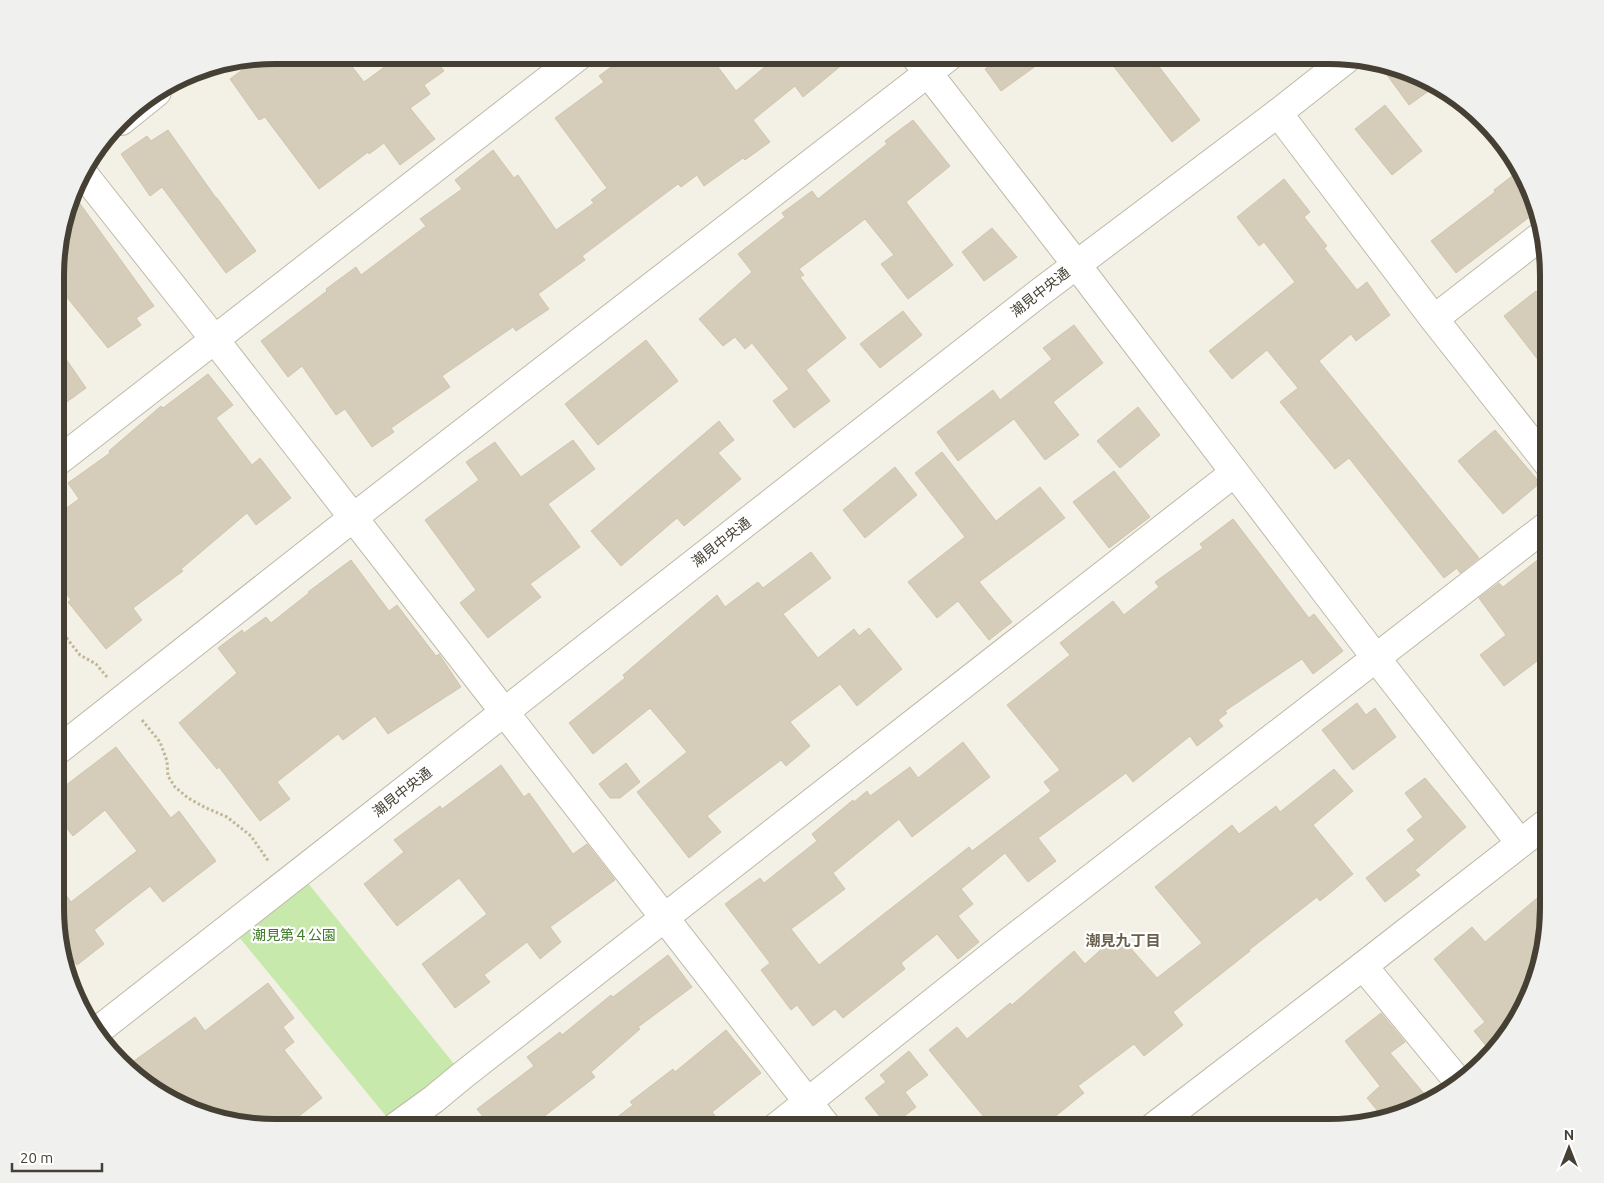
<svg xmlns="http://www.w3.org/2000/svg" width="1604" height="1183" viewBox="0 0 1604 1183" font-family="Ubuntu,'Noto Sans JP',sans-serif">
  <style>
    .green { fill: #c8e9ac }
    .building { fill: #d5cdba; stroke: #d0c5ad }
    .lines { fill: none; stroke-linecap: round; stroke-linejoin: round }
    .minor-casing { stroke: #bfb9a7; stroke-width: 30 }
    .tertiary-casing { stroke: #bfb9a7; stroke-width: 30 }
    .path { stroke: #c1b698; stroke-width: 3; stroke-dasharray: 2.5 2.5; stroke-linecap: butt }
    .minor { stroke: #fff; stroke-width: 28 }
    .tertiary { stroke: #fff; stroke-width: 28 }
    .labels { text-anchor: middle; stroke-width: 4.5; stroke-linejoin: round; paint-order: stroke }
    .street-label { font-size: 14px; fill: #464034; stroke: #fff }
    .park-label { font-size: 14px; fill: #3e7925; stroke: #fff }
    .neighbourhood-label { font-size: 15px; font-weight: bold; fill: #695f4b; stroke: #fff }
    .rim { fill: none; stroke: #464034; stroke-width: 6 }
  </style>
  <rect width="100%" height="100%" fill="#f3f0e5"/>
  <path class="green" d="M 299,872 L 463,1075 L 395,1127 L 230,926 Z"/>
  <g class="building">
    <path d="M 275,55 L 343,55 L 364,82 L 401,55 L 432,55 L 444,71 L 424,85 L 430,94 L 410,108 L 435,139 L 400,165 L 384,143 L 369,154 L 368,152 L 319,189 L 265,117 L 259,120 L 230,79 L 258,58 Z"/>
    <path d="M 627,55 L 709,55 L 736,91 L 779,55 L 854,55 L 803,97 L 795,86 L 753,120 L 770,142 L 745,160 L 743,158 L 704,186 L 697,175 L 681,187 L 678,184 L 582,256 L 585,260 L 538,294 L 549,309 L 516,331 L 513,327 L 442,376 L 450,387 L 391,428 L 394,432 L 372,447 L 345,409 L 336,415 L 302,366 L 288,377 L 261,341 L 327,291 L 326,289 L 356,267 L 361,275 L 426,226 L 420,219 L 462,189 L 455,180 L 493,150 L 514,178 L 518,175 L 556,230 L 594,203 L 591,200 L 607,188 L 555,118 L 604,82 L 599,76 Z"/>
    <path d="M 1004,55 L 1051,55 L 1001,91 L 985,69 Z"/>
    <path d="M 1105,55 L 1150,55 L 1200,120 L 1172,142 Z"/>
    <path d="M 1379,64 L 1413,72 L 1437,85 L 1409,105 Z"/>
    <path d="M 1385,105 L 1422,151 L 1392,175 L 1355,129 Z"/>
    <path d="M 913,120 L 950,166 L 906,202 L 953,265 L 908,299 L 881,264 L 894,255 L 865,219 L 799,269 L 804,275 L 800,277 L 846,338 L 806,370 L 830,401 L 794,428 L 773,401 L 789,389 L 752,343 L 745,349 L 735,337 L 723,346 L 699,319 L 752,272 L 738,254 L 785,217 L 782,213 L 812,191 L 818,199 L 887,144 L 885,141 Z"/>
    <path d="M 168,130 L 216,198 L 217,198 L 256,251 L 226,273 L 162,187 L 150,196 L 121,154 L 147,136 L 151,141 Z"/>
    <path d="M 1520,170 L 1526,177 L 1536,212 L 1456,273 L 1431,241 L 1495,192 L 1494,190 Z"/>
    <path d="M 1284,179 L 1310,212 L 1304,217 L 1327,246 L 1324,248 L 1357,290 L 1367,282 L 1390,315 L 1356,341 L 1351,334 L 1319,361 L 1479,558 L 1460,573 L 1457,568 L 1444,578 L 1349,458 L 1335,469 L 1280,402 L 1298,388 L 1267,350 L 1232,379 L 1209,351 L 1295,282 L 1264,242 L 1259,246 L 1237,217 Z"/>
    <path d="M 73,194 L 154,306 L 136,318 L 141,325 L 108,348 L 57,285 L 57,246 Z"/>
    <path d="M 992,228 L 1017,257 L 984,281 L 962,252 Z"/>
    <path d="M 1536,291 L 1549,307 L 1549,374 L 1504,316 Z"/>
    <path d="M 903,311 L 922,335 L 880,368 L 860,344 Z"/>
    <path d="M 1074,325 L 1103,363 L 1053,402 L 1079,435 L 1045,460 L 1014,419 L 958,461 L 937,432 L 993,390 L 1000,400 L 1052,359 L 1043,348 Z"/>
    <path d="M 646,340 L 678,381 L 598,445 L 565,404 Z"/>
    <path d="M 57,346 L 86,388 L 57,409 Z"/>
    <path d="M 208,374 L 233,405 L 216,418 L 252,465 L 260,458 L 291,498 L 256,525 L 247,513 L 181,569 L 183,571 L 133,608 L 142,620 L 106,649 L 68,602 L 71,600 L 57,581 L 57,515 L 79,499 L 68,483 L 110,453 L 109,451 L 161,406 L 163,408 Z"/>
    <path d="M 1138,407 L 1160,435 L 1120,468 L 1097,441 Z"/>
    <path d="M 719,421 L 734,440 L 718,453 L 741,479 L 684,526 L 677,518 L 621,566 L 591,531 Z"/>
    <path d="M 1495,430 L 1540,483 L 1503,514 L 1458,461 Z"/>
    <path d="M 573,440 L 595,469 L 548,504 L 580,547 L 530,584 L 541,597 L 488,638 L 460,603 L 476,590 L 425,520 L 479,480 L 466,462 L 495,442 L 521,477 Z"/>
    <path d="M 942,452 L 996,521 L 1040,487 L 1065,518 L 979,582 L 1012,622 L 989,640 L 958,601 L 937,618 L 908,582 L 965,537 L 915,473 Z"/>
    <path d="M 895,467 L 917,495 L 865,538 L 843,510 Z"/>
    <path d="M 1114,471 L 1150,517 L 1109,548 L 1073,502 Z"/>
    <path d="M 1233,519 L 1309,618 L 1314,614 L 1343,651 L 1313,674 L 1302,659 L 1225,711 L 1227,713 L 1218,720 L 1223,726 L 1197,746 L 1190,736 L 1133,782 L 1126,773 L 1038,838 L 1056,861 L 1028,882 L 1005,853 L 961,889 L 973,904 L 958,916 L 979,942 L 958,959 L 937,934 L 901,963 L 905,969 L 843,1018 L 835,1009 L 813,1026 L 797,1005 L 791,1010 L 761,970 L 770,963 L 725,904 L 760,878 L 764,883 L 817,841 L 812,834 L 853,800 L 854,802 L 867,791 L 870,796 L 910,767 L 918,778 L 963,742 L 990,777 L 912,837 L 899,819 L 833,873 L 845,889 L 791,929 L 819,965 L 969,847 L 972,851 L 1051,791 L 1044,782 L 1060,770 L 1007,705 L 1070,655 L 1060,643 L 1113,601 L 1124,615 L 1159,587 L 1155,582 L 1203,548 L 1200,544 Z"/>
    <path d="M 1549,551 L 1549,616 L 1538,625 L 1549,639 L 1549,652 L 1504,686 L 1480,655 L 1506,635 L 1479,598 L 1499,583 L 1503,587 Z"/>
    <path d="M 811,552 L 831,578 L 783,614 L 818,658 L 854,629 L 859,636 L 869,628 L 902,669 L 857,706 L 840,684 L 790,722 L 810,746 L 786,766 L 781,760 L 707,816 L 721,832 L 689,858 L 637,792 L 687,752 L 650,708 L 593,754 L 569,723 L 625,678 L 623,675 L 717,595 L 725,607 L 758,582 L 763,588 Z"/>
    <path d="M 351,560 L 389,611 L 397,605 L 436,656 L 439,654 L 461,687 L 388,734 L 375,716 L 343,740 L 338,734 L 277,782 L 290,799 L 260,821 L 219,767 L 217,769 L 179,723 L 237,673 L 218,648 L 242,630 L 244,633 L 266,617 L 271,623 L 309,593 L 308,592 Z"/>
    <path d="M 1357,703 L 1366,715 L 1375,708 L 1396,737 L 1353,770 L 1322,730 Z"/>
    <path d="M 116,747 L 171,818 L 179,811 L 216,861 L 163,902 L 150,886 L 94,930 L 104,944 L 77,965 L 59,942 L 57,937 L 57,883 L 71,902 L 137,851 L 105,810 L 73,836 L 57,816 L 57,792 Z"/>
    <path d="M 626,763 L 640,782 L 620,798 L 610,798 L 599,784 Z"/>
    <path d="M 501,765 L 524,797 L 529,793 L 573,854 L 587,844 L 615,880 L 550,927 L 561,942 L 540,959 L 527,942 L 484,975 L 490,982 L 455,1008 L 422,964 L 487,914 L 459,878 L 397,926 L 364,884 L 404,852 L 394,840 L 440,806 L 442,809 Z"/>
    <path d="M 1334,769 L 1353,791 L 1313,825 L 1353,874 L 1320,901 L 1317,897 L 1249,950 L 1250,951 L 1173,1012 L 1183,1025 L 1144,1056 L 1134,1044 L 1078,1086 L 1084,1093 L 1041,1128 L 993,1128 L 929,1050 L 957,1027 L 967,1039 L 1010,1003 L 1012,1005 L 1074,951 L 1085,964 L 1118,934 L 1157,978 L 1202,943 L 1155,887 L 1232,825 L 1239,834 L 1276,806 L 1280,812 Z"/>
    <path d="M 1425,778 L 1466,827 L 1415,870 L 1420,875 L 1385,902 L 1366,878 L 1415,840 L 1407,830 L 1423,817 L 1405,793 Z"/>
    <path d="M 1549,888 L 1549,922 L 1537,979 L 1503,1042 L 1491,1052 L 1474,1031 L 1485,1022 L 1434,959 L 1472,927 L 1485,942 Z"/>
    <path d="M 668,955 L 692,987 L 638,1027 L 640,1029 L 591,1072 L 595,1077 L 529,1128 L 492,1128 L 477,1109 L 534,1066 L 527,1057 L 560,1032 L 562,1035 L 611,995 L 613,997 Z"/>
    <path d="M 268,983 L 294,1018 L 283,1027 L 294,1042 L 284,1050 L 322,1098 L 284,1128 L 261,1128 L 191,1111 L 141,1082 L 127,1066 L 195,1017 L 205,1031 Z"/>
    <path d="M 1381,1013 L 1405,1042 L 1390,1053 L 1431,1102 L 1427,1105 L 1382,1116 L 1367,1098 L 1380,1086 L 1345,1041 Z"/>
    <path d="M 726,1030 L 761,1073 L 712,1112 L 725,1128 L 603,1128 L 633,1105 L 630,1102 L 673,1069 L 675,1072 Z"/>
    <path d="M 909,1051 L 928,1075 L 905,1092 L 916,1107 L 889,1128 L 865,1098 L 886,1082 L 880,1075 Z"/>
  </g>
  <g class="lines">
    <defs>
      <g id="minor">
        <path d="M 1278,113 L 1434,319 L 1549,465"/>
        <path d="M 121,121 L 157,92"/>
        <path d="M 82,172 L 215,340 L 828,1128"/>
        <path d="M 1434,319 L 1542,235"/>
        <path d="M 57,462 L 580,55"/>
        <path d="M 57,751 L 354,517 L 951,55"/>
        <path d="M 1363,966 L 1457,1080"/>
        <path d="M 394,1128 L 434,1099 L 463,1075 L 1234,473"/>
        <path d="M 775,1128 L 1010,941 L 1549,524"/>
      </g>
      <g id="tertiary">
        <path d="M 914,55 L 1076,264 L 1376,658 L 1520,843"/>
        <path d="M 96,1032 L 1039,293 L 1278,113 L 1349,57"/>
        <path d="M 1152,1128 L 1363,966 L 1549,821"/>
      </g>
    </defs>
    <use href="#minor" class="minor-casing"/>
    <use href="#tertiary" class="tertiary-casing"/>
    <g class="path">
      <path d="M 57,626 L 80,655 L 96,664 L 107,677"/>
      <path d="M 142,720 L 160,742 L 167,761 L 168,776 L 175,787 L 188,798 L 206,808 L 227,817 L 251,836 L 269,862"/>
      <path d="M 450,1122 L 454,1128"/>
    </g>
    <use href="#minor" class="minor"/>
    <use href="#tertiary" class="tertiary"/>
  </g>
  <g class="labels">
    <g class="street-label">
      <text transform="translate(1040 292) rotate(-38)" y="5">潮見中央通</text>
      <text transform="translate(721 542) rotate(-38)" y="5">潮見中央通</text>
      <text transform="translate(402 792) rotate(-38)" y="5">潮見中央通</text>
    </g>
    <g class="park-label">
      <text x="294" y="940">潮見第４公園</text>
    </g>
    <g class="neighbourhood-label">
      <text x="1123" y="946">潮見九丁目</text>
    </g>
  </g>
  <path d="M0 0H1604V1183H0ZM275 64H1329A211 211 0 0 1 1540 275V908A211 211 0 0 1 1329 1119H275A211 211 0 0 1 64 908V275A211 211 0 0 1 275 64Z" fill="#f0f0ef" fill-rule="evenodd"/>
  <path class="rim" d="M275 64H1329A211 211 0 0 1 1540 275V908A211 211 0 0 1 1329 1119H275A211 211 0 0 1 64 908V275A211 211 0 0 1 275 64Z"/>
  <g transform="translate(1569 1148)" stroke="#ffffff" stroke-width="4" paint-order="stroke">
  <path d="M0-4L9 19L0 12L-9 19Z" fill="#464034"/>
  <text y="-8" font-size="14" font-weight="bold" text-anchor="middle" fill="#464034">N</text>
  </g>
  <path d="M12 1163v8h90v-8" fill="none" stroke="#464034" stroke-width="2.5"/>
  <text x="20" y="1163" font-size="15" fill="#464034" stroke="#ffffff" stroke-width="4" paint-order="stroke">20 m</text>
</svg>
